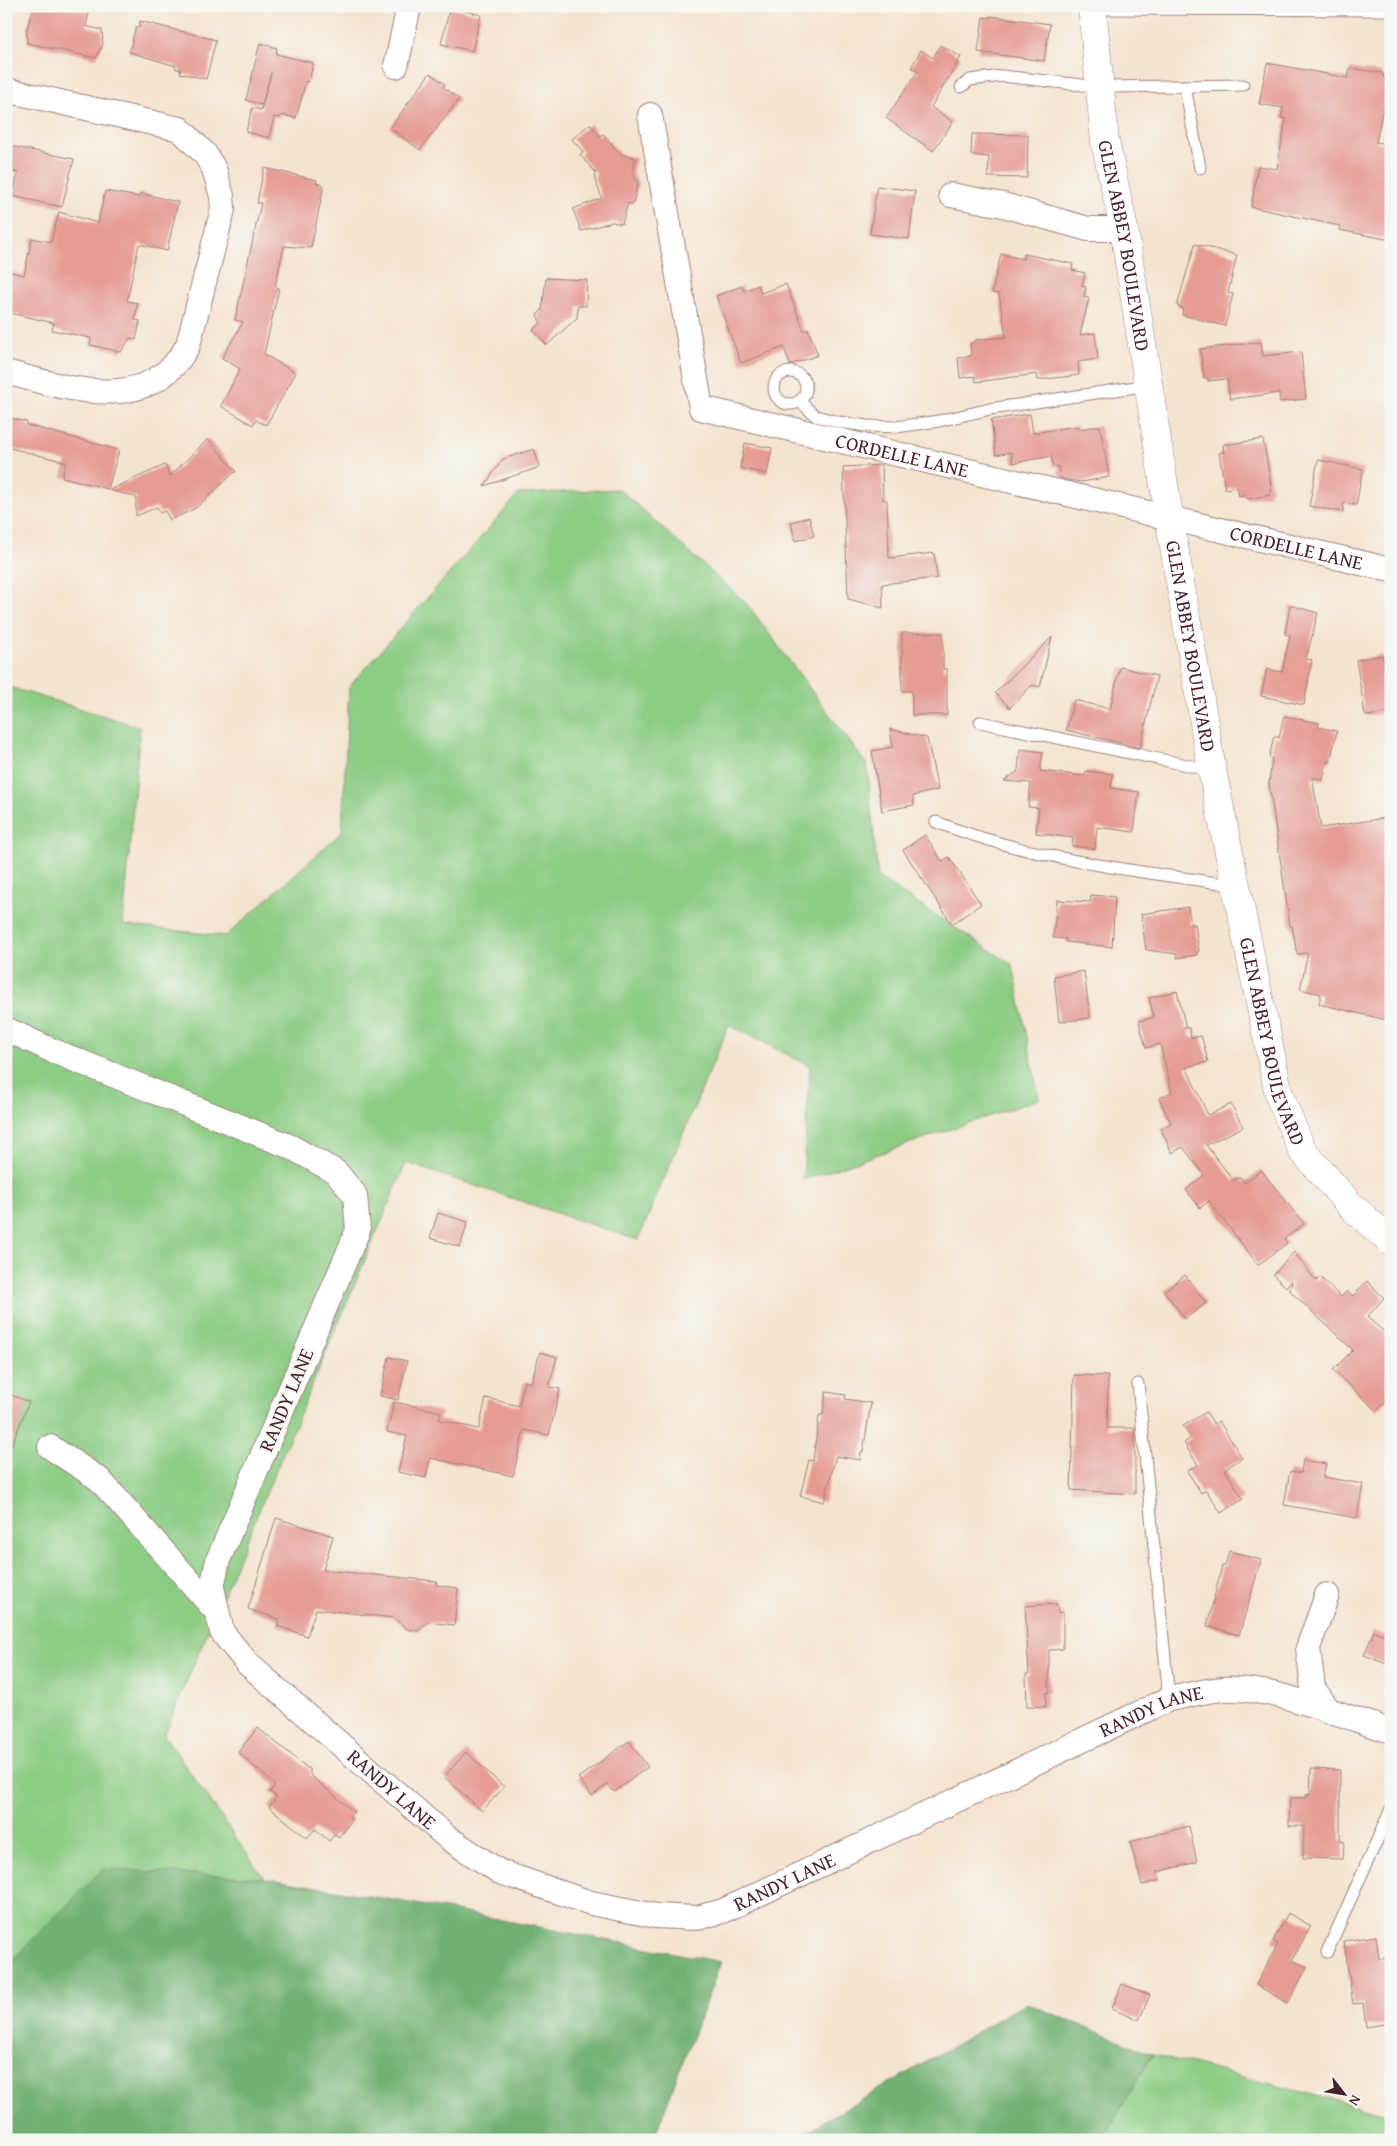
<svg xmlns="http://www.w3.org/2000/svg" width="1397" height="2146" viewBox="0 0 1397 2146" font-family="'Gentium Book Plus',serif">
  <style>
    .green { fill: #8bcc83; stroke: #6a7657 }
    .forest { fill: #70b071; stroke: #5d684e }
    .building { fill: #e59b94 }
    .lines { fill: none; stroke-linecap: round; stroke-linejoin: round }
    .lane-casing { stroke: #9f817c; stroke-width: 13 }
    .street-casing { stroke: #9f817c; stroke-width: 26 }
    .secondary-casing { stroke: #9f817c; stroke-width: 29 }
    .lane { stroke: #fff; stroke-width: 11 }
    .street { stroke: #fff; stroke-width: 24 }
    .secondary { stroke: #fff; stroke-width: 28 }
    .labels { text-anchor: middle; stroke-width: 4.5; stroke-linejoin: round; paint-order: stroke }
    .street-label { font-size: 20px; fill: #4a1f2b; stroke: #f6f6f2 }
  </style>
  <rect width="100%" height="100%" fill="#f6f6f2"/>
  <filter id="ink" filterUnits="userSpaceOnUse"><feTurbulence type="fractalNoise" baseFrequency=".02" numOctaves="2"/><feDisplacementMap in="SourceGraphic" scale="10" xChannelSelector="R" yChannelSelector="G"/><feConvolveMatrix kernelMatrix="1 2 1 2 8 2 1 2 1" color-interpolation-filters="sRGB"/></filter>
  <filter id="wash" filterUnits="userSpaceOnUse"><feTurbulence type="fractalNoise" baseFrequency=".0096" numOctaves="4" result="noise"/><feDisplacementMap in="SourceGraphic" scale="20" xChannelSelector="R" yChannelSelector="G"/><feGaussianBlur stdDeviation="1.12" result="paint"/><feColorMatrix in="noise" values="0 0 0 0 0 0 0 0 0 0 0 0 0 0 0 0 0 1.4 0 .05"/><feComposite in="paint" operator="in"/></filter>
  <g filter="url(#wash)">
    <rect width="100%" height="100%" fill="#f4e3ce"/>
    <g class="green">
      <path d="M 619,489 L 747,604 L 867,765 L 878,878 L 1013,965 L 1039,1099 L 803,1180 L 810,1066 L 729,1025 L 638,1240 L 406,1163 L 164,1735 L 264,1878 L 94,1878 L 6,1966 L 6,686 L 140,727 L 123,925 L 226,936 L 342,832 L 349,687 L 519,494 Z"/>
      <path d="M 1153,2054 L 1391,2115 L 1391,2140 L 1102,2140 Z"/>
    </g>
    <g class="forest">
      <path d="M 103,1869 L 264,1878 L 445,1909 L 721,1962 L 653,2140 L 6,2140 L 6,1966 Z"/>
      <path d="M 1026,2003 L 1153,2054 L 1102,2140 L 793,2140 Z"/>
    </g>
    <g id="blocks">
      <g class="building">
        <path d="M 34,6 L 61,6 L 89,12 L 86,26 L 102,30 L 103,44 L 96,58 L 27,43 L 27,28 Z"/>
        <path d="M 450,7 L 481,15 L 472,51 L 441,44 Z"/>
        <path d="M 990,16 L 1050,24 L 1044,61 L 978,52 L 983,17 L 990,18 Z"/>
        <path d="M 140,21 L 216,40 L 206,79 L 180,73 L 181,70 L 175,68 L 176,66 L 129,52 L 136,27 L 139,28 Z"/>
        <path d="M 260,43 L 277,48 L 276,54 L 313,63 L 309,82 L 306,81 L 296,118 L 281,115 L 280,118 L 274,117 L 269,138 L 246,132 L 252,108 L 261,110 L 271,73 L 262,105 L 246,100 Z"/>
        <path d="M 940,45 L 961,57 L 931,107 L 953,122 L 933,151 L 886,118 L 918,71 L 911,67 L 921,50 L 933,58 Z"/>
        <path d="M 1267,63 L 1348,78 L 1350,68 L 1382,73 L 1391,90 L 1388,104 L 1383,108 L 1376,142 L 1391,145 L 1391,240 L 1339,230 L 1340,226 L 1251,207 L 1258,166 L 1277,169 L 1286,119 L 1281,118 L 1283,108 L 1259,104 Z"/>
        <path d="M 430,73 L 445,84 L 443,87 L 459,99 L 420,150 L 390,128 Z"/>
        <path d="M 590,124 L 600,136 L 603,134 L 620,154 L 636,158 L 632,172 L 638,184 L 633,204 L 628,203 L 622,224 L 612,222 L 581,231 L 573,209 L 602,198 L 595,179 L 596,173 L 580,155 L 583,152 L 572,139 Z"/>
        <path d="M 972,134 L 1028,135 L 1027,178 L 988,177 L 989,157 L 971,155 Z"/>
        <path d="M 6,145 L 74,159 L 62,207 L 12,196 L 18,173 L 6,170 Z"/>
        <path d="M 264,168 L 317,180 L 316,183 L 324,185 L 311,248 L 284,246 L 275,287 L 279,288 L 264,354 L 296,373 L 266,425 L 256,420 L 253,425 L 221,406 L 240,369 L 222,358 L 243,322 L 235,320 L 261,203 L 257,203 Z"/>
        <path d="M 877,186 L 915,191 L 909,239 L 870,234 Z"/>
        <path d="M 105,191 L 139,197 L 140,193 L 178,202 L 167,251 L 139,244 L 127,301 L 138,303 L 135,320 L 140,321 L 136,340 L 130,338 L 121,352 L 90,345 L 91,338 L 52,330 L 54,323 L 6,312 L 6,271 L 24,275 L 32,238 L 51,242 L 59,212 L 98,223 Z"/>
        <path d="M 1195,244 L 1237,255 L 1228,293 L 1233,294 L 1225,326 L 1182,315 L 1183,308 L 1177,306 Z"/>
        <path d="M 1001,254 L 1023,259 L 1024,254 L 1073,264 L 1072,270 L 1085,273 L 1082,286 L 1086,287 L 1084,297 L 1089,298 L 1080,335 L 1095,333 L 1098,359 L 1078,362 L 1079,375 L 1038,380 L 1037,374 L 976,382 L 975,376 L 960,378 L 958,358 L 971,356 L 970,343 L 975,342 L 975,340 L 1006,337 L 999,294 L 992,293 Z"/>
        <path d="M 546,278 L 587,280 L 586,306 L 578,306 L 577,318 L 547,345 L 533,330 L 541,323 L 537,315 L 542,310 Z"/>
        <path d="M 786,284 L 804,331 L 808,329 L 818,355 L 790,365 L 784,347 L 741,363 L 716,296 L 742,286 L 744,291 L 758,285 L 761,293 Z"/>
        <path d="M 1261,342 L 1263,356 L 1301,352 L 1306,399 L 1280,402 L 1279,393 L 1230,399 L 1227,379 L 1208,381 L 1208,378 L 1204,378 L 1200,349 Z"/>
        <path d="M 1030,414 L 1033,433 L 1077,426 L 1078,429 L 1100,426 L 1109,477 L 1082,482 L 1067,480 L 1060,478 L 1058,466 L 1053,467 L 1051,456 L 1013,463 L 1011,452 L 996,455 L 991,420 Z"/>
        <path d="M 6,417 L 27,422 L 27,425 L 119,450 L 108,489 L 62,477 L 66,462 L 6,447 Z"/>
        <path d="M 208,439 L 236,471 L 196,508 L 170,520 L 165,511 L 160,513 L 157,507 L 136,516 L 136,497 L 109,490 L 165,465 L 170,476 Z"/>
        <path d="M 1263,439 L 1272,491 L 1269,491 L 1270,495 L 1247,499 L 1246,494 L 1239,496 L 1237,487 L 1225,489 L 1219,453 L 1224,452 L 1223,445 Z"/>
        <path d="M 745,443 L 772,448 L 767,474 L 740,468 Z"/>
        <path d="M 534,449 L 540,467 L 484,486 L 503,459 Z"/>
        <path d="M 1318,460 L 1363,469 L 1356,505 L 1344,503 L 1343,512 L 1309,506 Z"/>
        <path d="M 882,465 L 883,500 L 887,500 L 889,558 L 934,553 L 937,578 L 882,584 L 883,608 L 848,599 L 843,467 Z"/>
        <path d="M 809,517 L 814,536 L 795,541 L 791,522 Z"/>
        <path d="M 1290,605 L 1318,613 L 1306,659 L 1312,660 L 1304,705 L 1261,696 L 1267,669 L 1282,672 L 1290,635 L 1285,634 Z"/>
        <path d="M 902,633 L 943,633 L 943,669 L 947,669 L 947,715 L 912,715 L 912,691 L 902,691 Z"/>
        <path d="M 1052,637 L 1040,687 L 1032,685 L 1010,708 L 995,693 Z"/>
        <path d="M 1382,655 L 1391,692 L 1391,712 L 1368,716 L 1365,715 L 1356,660 Z"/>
        <path d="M 1120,667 L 1157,676 L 1140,748 L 1066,730 L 1074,700 L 1110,709 Z"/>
        <path d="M 1284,716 L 1319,723 L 1318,727 L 1337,731 L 1330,762 L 1327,761 L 1323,780 L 1312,777 L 1321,828 L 1391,817 L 1391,1021 L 1319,1004 L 1321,994 L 1300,989 L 1308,953 L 1297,954 L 1292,926 L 1290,926 L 1269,783 L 1272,759 L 1269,758 L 1274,736 L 1279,738 Z"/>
        <path d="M 890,729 L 927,738 L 938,790 L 913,796 L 914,805 L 882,811 L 872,751 L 893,747 Z"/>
        <path d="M 1020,749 L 1043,752 L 1040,771 L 1085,776 L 1086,771 L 1113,774 L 1111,788 L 1139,792 L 1134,832 L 1097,827 L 1095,849 L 1072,846 L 1073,838 L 1036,833 L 1039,808 L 1028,807 L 1031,783 L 1004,781 L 1018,771 Z"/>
        <path d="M 925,835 L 942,861 L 949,857 L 981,904 L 952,924 L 903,850 Z"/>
        <path d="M 1091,895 L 1115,897 L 1112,947 L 1066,942 L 1066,939 L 1053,938 L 1057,900 L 1090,902 Z"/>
        <path d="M 1188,907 L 1191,925 L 1195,924 L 1199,951 L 1197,952 L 1197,955 L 1177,958 L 1177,954 L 1146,950 L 1141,914 Z"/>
        <path d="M 1084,971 L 1090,1018 L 1059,1022 L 1054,976 Z"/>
        <path d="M 1177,991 L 1186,1028 L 1189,1028 L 1191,1038 L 1201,1036 L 1203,1042 L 1208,1062 L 1186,1067 L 1208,1115 L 1231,1104 L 1243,1127 L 1206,1145 L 1234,1181 L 1240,1177 L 1245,1183 L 1261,1170 L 1304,1224 L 1284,1239 L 1287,1243 L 1258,1265 L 1209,1201 L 1200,1208 L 1186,1190 L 1204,1175 L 1183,1147 L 1172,1153 L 1161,1129 L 1171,1123 L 1159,1098 L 1172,1092 L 1160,1044 L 1146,1048 L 1139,1021 L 1154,1017 L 1149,998 Z"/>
        <path d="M 438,1213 L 468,1222 L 460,1247 L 430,1238 Z"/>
        <path d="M 1294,1252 L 1316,1281 L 1320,1277 L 1341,1297 L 1347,1291 L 1353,1296 L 1367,1281 L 1384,1298 L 1367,1317 L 1391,1338 L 1391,1396 L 1377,1411 L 1333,1370 L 1353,1350 L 1290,1291 L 1292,1281 L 1286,1287 L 1273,1275 Z"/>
        <path d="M 1185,1275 L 1206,1303 L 1185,1319 L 1164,1291 Z"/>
        <path d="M 540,1352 L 557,1357 L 549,1387 L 560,1389 L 549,1435 L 524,1430 L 513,1476 L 430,1458 L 426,1478 L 398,1472 L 407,1436 L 387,1432 L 394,1402 L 441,1412 L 439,1420 L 479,1429 L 486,1398 L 519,1406 L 524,1381 L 531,1383 Z"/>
        <path d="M 389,1357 L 407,1361 L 398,1400 L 380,1396 Z"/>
        <path d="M 1074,1375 L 1108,1376 L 1107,1428 L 1135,1428 L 1135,1494 L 1071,1490 Z"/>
        <path d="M 826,1392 L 846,1395 L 845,1399 L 871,1403 L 863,1452 L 861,1452 L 860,1460 L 836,1456 L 824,1502 L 800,1496 L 809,1460 L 813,1461 L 819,1415 L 823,1415 Z"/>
        <path d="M 6,1393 L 29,1402 L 7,1456 L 6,1456 Z"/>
        <path d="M 1206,1412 L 1214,1424 L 1219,1421 L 1242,1458 L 1225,1469 L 1243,1499 L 1221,1513 L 1206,1490 L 1201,1493 L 1187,1471 L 1198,1465 L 1184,1443 L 1191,1438 L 1183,1426 Z"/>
        <path d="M 1303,1460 L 1326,1464 L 1323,1477 L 1363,1484 L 1357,1518 L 1284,1505 L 1290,1471 L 1301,1473 Z"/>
        <path d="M 276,1518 L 333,1536 L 323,1570 L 437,1581 L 436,1585 L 458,1588 L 454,1625 L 428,1622 L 418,1631 L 407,1629 L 394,1618 L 316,1609 L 307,1636 L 277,1626 L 279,1619 L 248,1609 Z"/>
        <path d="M 1229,1551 L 1261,1560 L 1239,1635 L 1207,1626 L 1222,1566 L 1225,1566 Z"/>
        <path d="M 1057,1604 L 1058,1613 L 1063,1612 L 1063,1649 L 1049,1650 L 1049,1693 L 1046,1693 L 1046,1707 L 1027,1706 L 1026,1674 L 1029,1674 L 1025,1606 Z"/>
        <path d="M 1374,1631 L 1391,1637 L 1391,1666 L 1364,1655 Z"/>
        <path d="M 258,1728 L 310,1770 L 310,1775 L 354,1812 L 349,1817 L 352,1820 L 339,1837 L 335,1834 L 329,1841 L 315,1829 L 307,1838 L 269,1807 L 277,1797 L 270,1792 L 275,1785 L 238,1752 Z"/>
        <path d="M 629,1741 L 648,1767 L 614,1792 L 608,1784 L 592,1796 L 578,1778 Z"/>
        <path d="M 466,1752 L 504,1787 L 482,1811 L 444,1777 Z"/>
        <path d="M 1311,1769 L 1340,1770 L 1340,1840 L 1344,1841 L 1343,1859 L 1303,1858 L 1304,1826 L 1289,1826 L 1290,1798 L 1306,1798 L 1306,1795 L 1310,1795 Z"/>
        <path d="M 1189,1826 L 1197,1862 L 1157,1872 L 1160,1880 L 1142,1885 L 1130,1842 Z"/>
        <path d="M 1288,1913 L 1311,1926 L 1292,1960 L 1307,1967 L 1288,2003 L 1256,1985 L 1278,1944 L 1273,1941 Z"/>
        <path d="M 1376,1936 L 1379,1959 L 1391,1958 L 1391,2023 L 1366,2027 L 1363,2003 L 1353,2004 L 1344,1941 Z"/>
        <path d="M 1122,1984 L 1150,1995 L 1139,2020 L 1112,2009 Z"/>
      </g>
    </g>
  </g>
  <g filter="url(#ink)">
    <use href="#blocks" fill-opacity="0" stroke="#9f817c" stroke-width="1"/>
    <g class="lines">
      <defs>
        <g id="lane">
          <path d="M 1093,9 L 1391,10"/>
          <path d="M 1185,86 L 1243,85"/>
          <path d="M 961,87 L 970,80 L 1002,76 L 1100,87 L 1185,86 L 1200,168"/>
          <circle cx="790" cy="388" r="16"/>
          <path d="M 799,401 L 816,416 L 839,422 L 866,426 L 896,427 L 939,421 L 990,409 L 1149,385"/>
          <path d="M 980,722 L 1211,770"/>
          <path d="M 936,822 C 1030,859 1134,871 1234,885"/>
          <path d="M 1138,1384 L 1169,1699"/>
          <path d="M 1327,1952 L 1391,1809"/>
        </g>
        <g id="street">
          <path d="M 396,66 L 409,6"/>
          <path d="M 6,90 L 180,129 L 205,154 L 214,169 L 222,196 L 223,209 L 188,345 C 150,416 69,389 6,372"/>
          <path id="s1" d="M 650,115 L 701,408 L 1391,570"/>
          <path d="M 951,195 L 1003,205 L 1088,229 L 1124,229"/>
          <path id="s2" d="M 6,1029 L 51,1050 L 291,1147 L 336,1172 L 355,1195 L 358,1230 L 218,1560 L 212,1587 L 222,1632 L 248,1664 L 448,1838 L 500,1872 L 591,1903 L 656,1916 L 697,1918 L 723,1911 L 1169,1699 C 1187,1696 1205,1690 1223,1689 C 1273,1686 1342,1716 1391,1731"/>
          <path d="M 50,1447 L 99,1479 L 217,1612"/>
          <path d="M 1327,1595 L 1308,1648 L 1313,1688 L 1330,1712"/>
        </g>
        <g id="secondary">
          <path id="s3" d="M 1092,6 L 1105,141 L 1124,229 L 1169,517 L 1212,770 L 1279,1095 L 1302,1150 L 1350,1205 L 1391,1242"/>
        </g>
      </defs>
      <use href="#lane" class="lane-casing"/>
      <use href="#street" class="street-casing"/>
      <use href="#secondary" class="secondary-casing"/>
      <use href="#lane" class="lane"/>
      <use href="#street" class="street"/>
      <use href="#secondary" class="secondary"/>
    </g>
  </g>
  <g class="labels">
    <g class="street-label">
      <text dy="7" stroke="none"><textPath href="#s3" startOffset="242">GLEN ABBEY BOULEVARD</textPath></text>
      <text dy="7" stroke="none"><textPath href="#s1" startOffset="504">CORDELLE LANE</textPath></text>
      <text dy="7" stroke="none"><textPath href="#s1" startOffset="909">CORDELLE LANE</textPath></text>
      <text dy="7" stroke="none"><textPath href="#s3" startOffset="648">GLEN ABBEY BOULEVARD</textPath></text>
      <text dy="7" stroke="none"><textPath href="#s3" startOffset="1052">GLEN ABBEY BOULEVARD</textPath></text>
      <text transform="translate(286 1400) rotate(-67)" y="7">RANDY LANE</text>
      <text dy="7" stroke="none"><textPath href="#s2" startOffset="1929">RANDY LANE</textPath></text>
      <text dy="7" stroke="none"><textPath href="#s2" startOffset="1089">RANDY LANE</textPath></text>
      <text dy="7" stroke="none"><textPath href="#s2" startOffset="1524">RANDY LANE</textPath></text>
    </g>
  </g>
  <rect width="1397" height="2146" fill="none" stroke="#f6f6f2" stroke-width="25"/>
  <g transform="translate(1344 2094) rotate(121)" stroke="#f6f6f2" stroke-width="4" paint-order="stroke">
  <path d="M0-4L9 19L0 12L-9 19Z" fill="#4a1f2b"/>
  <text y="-8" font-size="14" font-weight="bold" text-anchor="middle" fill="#4a1f2b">N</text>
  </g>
</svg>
